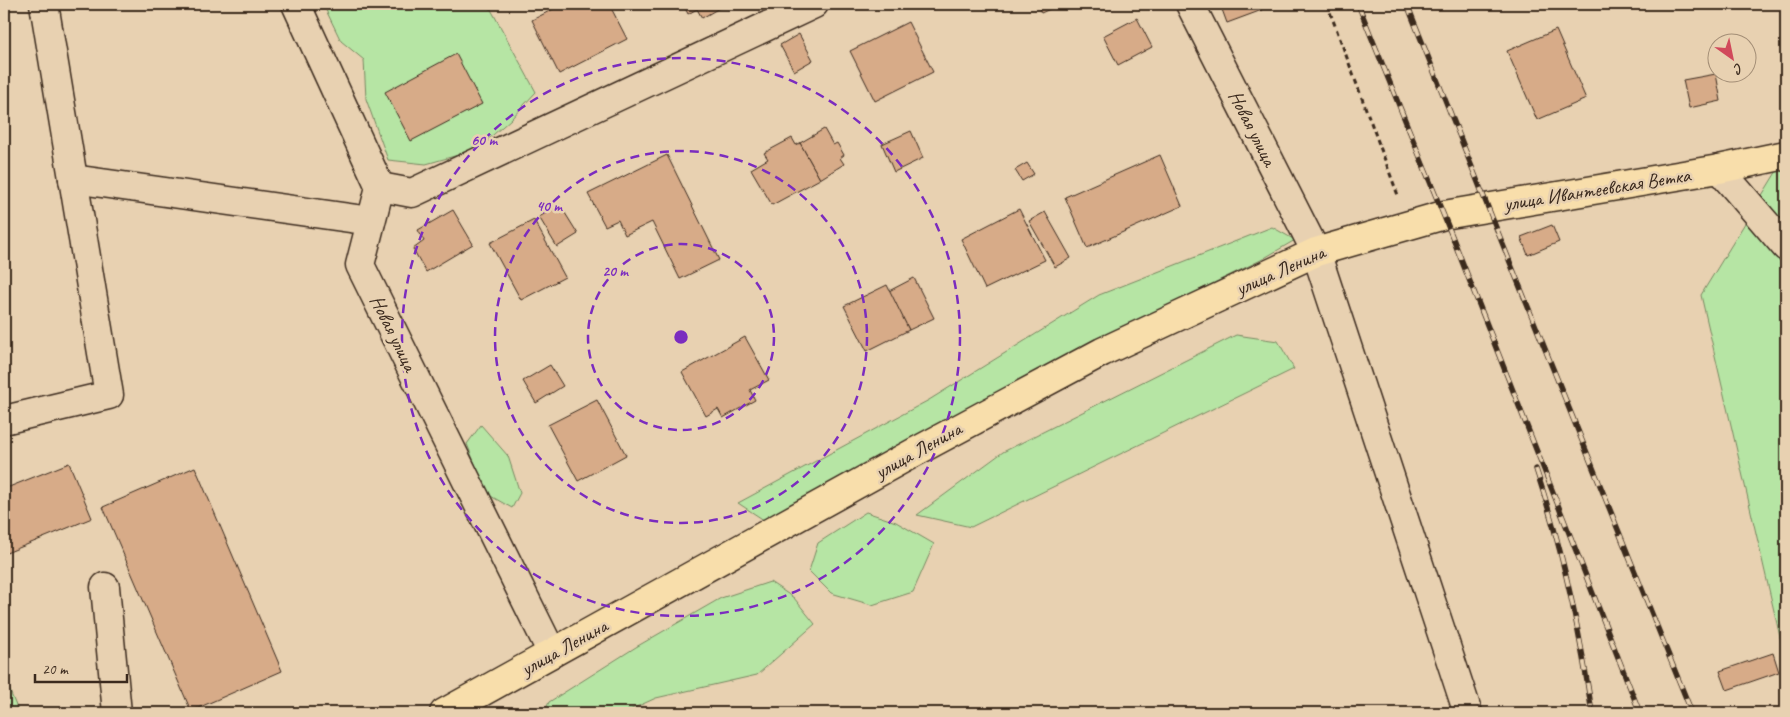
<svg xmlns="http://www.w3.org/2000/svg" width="1790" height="717" viewBox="0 0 1790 717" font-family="Caveat,sans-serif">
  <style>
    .green { fill: #b6e5a4; stroke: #788861 }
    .building { fill: #d7ab88; stroke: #3b2a1e }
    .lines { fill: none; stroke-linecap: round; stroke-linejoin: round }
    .minor-casing { stroke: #3b2a1e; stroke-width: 31 }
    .major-casing { stroke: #3b2a1e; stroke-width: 31 }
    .path { stroke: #3b2a1e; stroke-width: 3; stroke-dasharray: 5 4; stroke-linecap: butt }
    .minor { stroke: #e8d1b1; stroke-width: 28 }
    .major { stroke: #f8deab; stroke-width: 28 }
    .rail-casing { stroke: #3b2a1e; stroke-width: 5.5 }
    .rail { stroke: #e8d1b1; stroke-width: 4; stroke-dasharray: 11; stroke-linecap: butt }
    .ring { fill: none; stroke: #7b2cbf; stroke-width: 2.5; stroke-dasharray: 9 6 }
    .labels { text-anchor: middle; stroke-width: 5; stroke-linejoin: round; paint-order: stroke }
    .street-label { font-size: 20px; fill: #3b2a1e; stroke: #e8d1b1 }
    .centre { fill: #7b2cbf; stroke: #e8d1b1; stroke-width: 2.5 }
    .ring-label { font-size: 15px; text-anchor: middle; font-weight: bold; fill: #7b2cbf; stroke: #e8d1b1; stroke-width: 5; stroke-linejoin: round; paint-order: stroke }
  </style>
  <rect width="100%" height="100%" fill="#e8d1b1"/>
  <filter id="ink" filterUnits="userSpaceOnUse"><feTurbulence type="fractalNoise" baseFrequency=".02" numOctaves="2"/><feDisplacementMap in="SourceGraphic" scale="10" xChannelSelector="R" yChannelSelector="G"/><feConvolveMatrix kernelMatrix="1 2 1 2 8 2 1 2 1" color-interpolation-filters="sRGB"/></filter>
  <g filter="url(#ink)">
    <g class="green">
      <path d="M 323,4 L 488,4 L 536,92 L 511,119 L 476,150 L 426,164 L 388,160 L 366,99 L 364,60 L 341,41 Z"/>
      <path d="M 1786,156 L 1786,663 L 1701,295 Z"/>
      <path d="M 1272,227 L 1295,240 L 1261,260 L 1138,320 L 773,526 L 738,503 L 929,400 L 1099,295 Z"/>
      <path d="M 1236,335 L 1278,341 L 1294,369 L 971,527 L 917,515 L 1003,452 Z"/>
      <path d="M 481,425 L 508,456 L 520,493 L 512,508 L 487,494 L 467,444 Z"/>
      <path d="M 866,512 L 896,522 L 934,544 L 913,592 L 872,605 L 831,593 L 809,571 L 818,543 Z"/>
      <path d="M 770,582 L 794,598 L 815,624 L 757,675 L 656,698 L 623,713 L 544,713 L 549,702 L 636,647 L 721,598 Z"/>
      <path d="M 4,677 L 19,713 L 4,713 Z"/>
    </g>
    <g class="building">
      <path d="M 563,4 L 609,4 L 627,39 L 559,74 L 532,20 Z"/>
      <path d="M 683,4 L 726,4 L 702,18 L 697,9 L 688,14 Z"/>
      <path d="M 1037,4 L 1061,4 L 1041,13 Z"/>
      <path d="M 1220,4 L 1260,4 L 1262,10 L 1227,23 Z"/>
      <path d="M 1137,18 L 1152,47 L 1118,65 L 1103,36 Z"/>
      <path d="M 908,22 L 933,72 L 875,101 L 850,51 Z"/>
      <path d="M 1556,30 L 1586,99 L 1537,120 L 1507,51 Z"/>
      <path d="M 799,34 L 813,60 L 794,71 L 780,45 Z"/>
      <path d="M 456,54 L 482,104 L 411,141 L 385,92 Z"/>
      <path d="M 1716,74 L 1721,101 L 1689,108 L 1683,80 Z"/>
      <path d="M 824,129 L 833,145 L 837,143 L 844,155 L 840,158 L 844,164 L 820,179 L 800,143 Z"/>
      <path d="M 911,131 L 923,158 L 894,172 L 882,144 Z"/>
      <path d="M 792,138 L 796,145 L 800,143 L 820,179 L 772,205 L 751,169 L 768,159 L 764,153 Z"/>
      <path d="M 667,155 L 719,260 L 680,279 L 652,222 L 625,235 L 618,220 L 605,226 L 588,194 Z"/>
      <path d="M 1160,155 L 1182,206 L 1087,248 L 1065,197 Z"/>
      <path d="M 1027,163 L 1034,174 L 1022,181 L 1015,170 Z"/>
      <path d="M 560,205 L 578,234 L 557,247 L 539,217 Z"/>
      <path d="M 1019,209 L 1045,260 L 985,289 L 961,239 Z"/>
      <path d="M 453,210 L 473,244 L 426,272 L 413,249 L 424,241 L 418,230 Z"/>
      <path d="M 1045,212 L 1071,258 L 1055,267 L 1029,221 Z"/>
      <path d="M 534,220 L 565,277 L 521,300 L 490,243 Z"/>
      <path d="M 1552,225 L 1559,242 L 1528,255 L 1521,237 Z"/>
      <path d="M 914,278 L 934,318 L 909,330 L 889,291 Z"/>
      <path d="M 887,285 L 909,330 L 867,351 L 844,306 Z"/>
      <path d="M 745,337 L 769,380 L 750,390 L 755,400 L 723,418 L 718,409 L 706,416 L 682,372 Z"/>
      <path d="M 550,365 L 563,386 L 536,403 L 523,381 Z"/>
      <path d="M 597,400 L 626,455 L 578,481 L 548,425 Z"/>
      <path d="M 69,463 L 92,518 L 4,554 L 4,489 Z"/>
      <path d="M 195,467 L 282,671 L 191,711 L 103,507 Z"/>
      <path d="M 1773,653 L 1779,672 L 1727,690 L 1720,671 Z"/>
    </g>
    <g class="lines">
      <defs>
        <g id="minor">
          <path d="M 296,4 L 380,187 L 360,265 L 552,653"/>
          <path d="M 1190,4 L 1316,252 L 1468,713"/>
          <path d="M 1719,169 L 1786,247"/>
          <path d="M 73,179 L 371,221"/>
          <path d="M 380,187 L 412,193 L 814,4"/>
          <path d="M 4,420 L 109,395 L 44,4"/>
          <path d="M 105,587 L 117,713"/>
        </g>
        <path id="major" d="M 444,713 L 915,452 L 1102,352 L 1316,252 L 1444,215 L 1719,169 L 1786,155"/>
      </defs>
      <use href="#minor" class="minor-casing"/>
      <use href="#major" class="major-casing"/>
      <path class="path" d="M 1327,4 L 1399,198"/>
      <use href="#minor" class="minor"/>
      <use href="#major" class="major"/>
      <defs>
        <g id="rail">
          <path d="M 1358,4 L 1452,236 L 1640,713"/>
          <path d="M 1407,4 L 1495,225 L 1692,713"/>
          <path d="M 1536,469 C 1562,548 1580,631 1592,713"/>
        </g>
      </defs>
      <use href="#rail" class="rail-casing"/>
      <use href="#rail" class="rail"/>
    </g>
  </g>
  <g class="ring">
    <circle cx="681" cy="337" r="93"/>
    <circle cx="681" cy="337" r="186"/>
    <circle cx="681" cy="337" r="279"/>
  </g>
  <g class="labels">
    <g class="street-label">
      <text transform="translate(1253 128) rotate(63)" y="7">Новая улица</text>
      <text transform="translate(1597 189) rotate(-9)" y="7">улица Ивантеевская Ветка</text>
      <text transform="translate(1280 270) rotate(-24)" y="7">улица Ленина</text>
      <text transform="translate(394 333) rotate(64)" y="7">Новая улица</text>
      <text transform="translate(918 450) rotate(-29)" y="7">улица Ленина</text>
      <text transform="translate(564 647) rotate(-29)" y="7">улица Ленина</text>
    </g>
  </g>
  <circle cx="681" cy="337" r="8" class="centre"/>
  <g class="ring-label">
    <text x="484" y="145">60 m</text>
    <text x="549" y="211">40 m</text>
    <text x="615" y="276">20 m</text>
  </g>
  <rect width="1790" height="717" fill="none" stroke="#e8d1b1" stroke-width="20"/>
  <rect x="10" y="10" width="1770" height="697" fill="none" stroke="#3b2a1e" stroke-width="2" filter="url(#ink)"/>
  <g transform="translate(1732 58) rotate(147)"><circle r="24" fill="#e8d1b1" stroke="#a38e76"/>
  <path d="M0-4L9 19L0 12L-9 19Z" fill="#d1495b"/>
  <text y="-8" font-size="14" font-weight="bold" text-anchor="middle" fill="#3b2a1e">С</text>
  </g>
  <path d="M35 674v8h92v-8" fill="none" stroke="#3b2a1e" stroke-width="2.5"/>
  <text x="42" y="674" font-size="15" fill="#3b2a1e" stroke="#e8d1b1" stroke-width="4" paint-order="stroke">20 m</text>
</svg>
